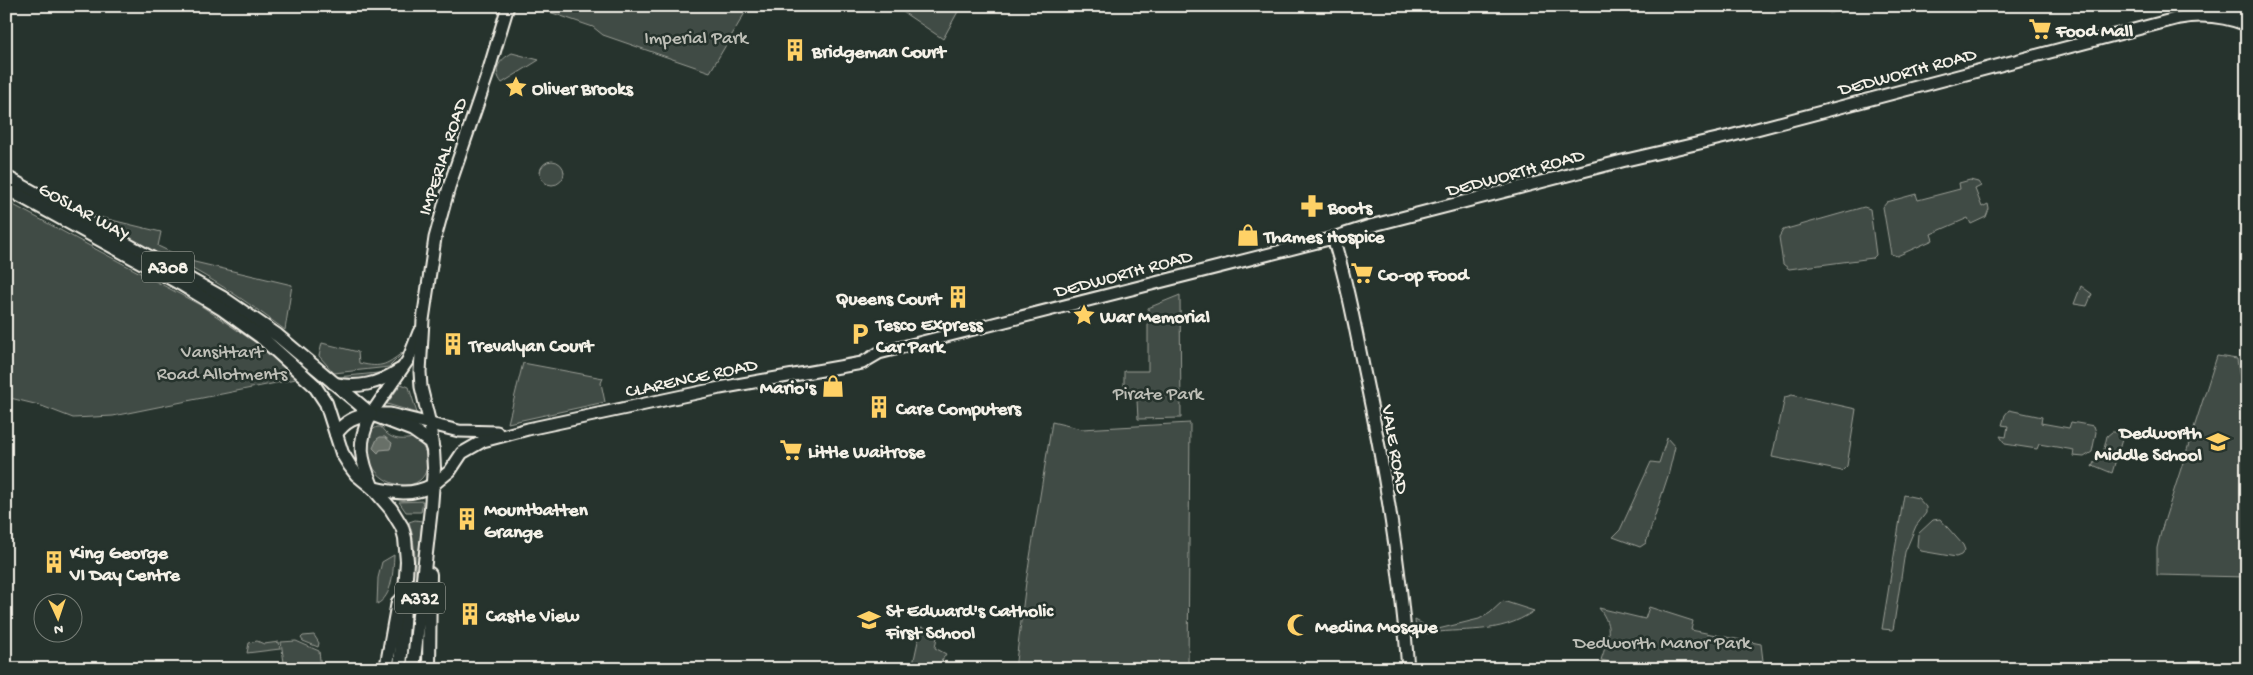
<svg xmlns="http://www.w3.org/2000/svg" width="2253" height="675" viewBox="0 0 2253 675" font-family="'Gochi Hand',sans-serif">
  <style>
    .green { fill: #414b45; stroke: #9a9e96 }
    .water { fill: #676f68; stroke: #9fa39b }
    .lines { fill: none; stroke-linecap: round; stroke-linejoin: round }
    .secondary-casing { stroke: #f4f1e8; stroke-width: 15 }
    .primary-casing { stroke: #f4f1e8; stroke-width: 16 }
    .secondary { stroke: #26332d; stroke-width: 11 }
    .primary { stroke: #26332d; stroke-width: 12 }
    .labels { text-anchor: middle; stroke-width: 5; stroke-linejoin: round; paint-order: stroke }
    .shield { fill: #26332d; stroke: #b6b8b0; stroke-width: 1 }
    .shield-label { font-size: 18px; font-weight: bold; fill: #f4f1e8 }
    .poi-label { font-size: 19px; font-weight: bold; fill: #f4f1e8; stroke: #26332d; text-anchor: start }
    .park-label { font-size: 19px; fill: #bebfb7; stroke: #26332d }
    .street-label { font-size: 19px; fill: #f4f1e8; stroke: #26332d }
  </style>
  <rect width="100%" height="100%" fill="#26332d"/>
  <filter id="ink" filterUnits="userSpaceOnUse"><feTurbulence type="fractalNoise" baseFrequency=".02" numOctaves="2"/><feDisplacementMap in="SourceGraphic" scale="10" xChannelSelector="R" yChannelSelector="G"/><feConvolveMatrix kernelMatrix="1 2 1 2 8 2 1 2 1" color-interpolation-filters="sRGB"/></filter>
  <g filter="url(#ink)">
    <g class="green">
      <path d="M 532,6 L 749,6 L 710,72 L 603,35 L 593,27 Z"/>
      <path d="M 894,6 L 961,6 L 943,39 Z"/>
      <path d="M 1820,6 L 1866,6 L 1830,13 L 1819,9 Z"/>
      <path d="M 512,53 L 539,60 L 502,83 C 492,70 499,60 512,53 Z"/>
      <circle cx="552" cy="173" r="12"/>
      <path d="M 1970,180 L 1978,182 L 1981,186 L 1975,189 L 1982,207 L 1988,204 L 1989,209 L 1986,217 L 1971,224 L 1968,218 L 1931,234 L 1933,240 L 1897,256 L 1891,254 L 1883,207 L 1887,202 L 1916,194 L 1918,200 L 1960,189 L 1959,183 Z"/>
      <path d="M 6,201 L 200,305 L 262,347 L 296,379 L 113,416 L 73,418 L 39,405 L 6,397 Z"/>
      <path d="M 1864,207 L 1870,209 L 1876,255 L 1873,258 L 1789,269 L 1783,264 L 1779,237 L 1783,230 Z"/>
      <path d="M 95,216 L 161,232 L 158,246 L 179,256 L 177,260 L 184,264 L 186,260 L 292,285 L 285,330 C 253,306 220,283 185,265 L 183,268 L 93,219 Z"/>
      <path d="M 2081,286 L 2092,294 L 2087,306 L 2074,304 Z"/>
      <path d="M 1180,295 L 1181,418 L 1138,419 L 1137,400 L 1124,387 L 1124,371 L 1148,371 L 1148,308 Z"/>
      <path d="M 322,343 L 358,352 L 359,363 C 383,369 387,364 406,350 L 389,367 L 334,373 L 319,356 Z"/>
      <path d="M 2217,356 L 2237,359 L 2241,386 L 2247,386 L 2247,577 L 2157,575 L 2157,548 L 2162,528 Z"/>
      <path d="M 523,363 L 603,378 L 601,383 L 605,402 L 508,423 Z"/>
      <path d="M 388,372 L 376,381 L 344,381 L 337,377 Z"/>
      <path d="M 401,384 L 409,387 L 417,413 L 387,404 Z"/>
      <path d="M 1792,395 L 1856,409 L 1847,466 L 1842,471 L 1772,457 L 1785,397 Z"/>
      <path d="M 2009,410 L 2042,417 L 2041,423 L 2069,428 L 2071,422 L 2094,426 L 2096,432 L 2092,452 L 2084,457 L 2073,456 L 2074,450 L 2039,444 L 2037,449 L 2005,444 L 2000,436 L 2006,437 L 2008,426 L 2002,425 L 2005,415 Z"/>
      <path d="M 1052,422 L 1082,429 L 1190,423 L 1188,669 L 1015,669 L 1026,582 Z"/>
      <path d="M 377,427 L 381,427 C 389,439 399,441 413,438 C 421,443 426,449 427,459 C 431,499 370,491 368,450 C 368,441 368,431 377,427 Z"/>
      <path d="M 2112,432 L 2119,432 L 2123,436 L 2112,473 L 2095,466 L 2092,467 L 2094,462 L 2102,458 L 2107,436 Z"/>
      <path d="M 1667,438 L 1675,447 L 1668,476 L 1646,543 L 1640,547 L 1613,537 L 1620,530 L 1651,462 L 1659,463 Z"/>
      <path d="M 1904,495 L 1918,498 L 1926,507 L 1926,513 L 1916,526 L 1905,552 L 1893,630 L 1882,629 Z"/>
      <path d="M 423,501 L 421,512 L 406,512 L 399,502 Z"/>
      <path d="M 1940,519 L 1963,545 L 1965,550 L 1961,555 L 1956,557 L 1921,551 L 1917,546 L 1918,534 L 1933,520 Z"/>
      <path d="M 415,520 L 422,521 L 408,669 L 406,669 C 410,623 423,566 409,522 Z"/>
      <path d="M 394,555 C 393,571 393,596 377,604 L 378,578 L 382,562 Z"/>
      <path d="M 1503,601 L 1534,611 C 1498,636 1464,627 1423,634 L 1416,631 L 1415,620 L 1434,630 L 1479,619 L 1490,613 Z"/>
      <path d="M 1649,607 L 1693,621 L 1691,630 L 1761,644 L 1764,669 L 1617,669 L 1618,664 L 1601,660 C 1608,638 1614,628 1599,608 L 1645,619 Z"/>
      <path d="M 921,627 L 938,631 L 935,648 L 946,654 L 936,669 L 912,669 Z"/>
      <path d="M 314,635 L 319,643 L 318,647 L 303,641 L 301,638 L 303,636 Z"/>
      <path d="M 257,641 L 264,644 L 279,642 L 280,649 L 247,653 L 249,643 Z"/>
      <path d="M 296,641 L 319,651 L 321,669 L 285,669 L 281,642 Z"/>
    </g>
    <path class="water" d="M 380,437 L 385,437 L 392,443 L 390,449 L 380,450 L 378,453 L 373,448 L 377,439 Z"/>
    <g class="lines">
      <defs>
        <g id="secondary">
          <path d="M 2221,6 L 2234,11 L 2247,12"/>
          <path d="M 1333,238 C 1347,282 1355,327 1364,371 C 1385,470 1401,568 1408,669"/>
          <path d="M 333,383 C 358,389 378,384 399,370"/>
          <path d="M 371,414 L 408,360 L 419,332"/>
          <path d="M 375,414 L 390,414 L 459,431 L 497,432"/>
          <path d="M 433,450 L 430,424 L 421,387 L 420,372 L 423,320 L 435,238 L 449,187 L 487,76 L 508,6"/>
          <path d="M 433,485 L 450,471 L 462,453 L 483,441 L 528,429 L 720,388 L 862,363 L 879,353 L 1333,238 L 1370,226 L 1622,161 L 1730,136 L 2179,18 C 2202,14 2224,16 2247,25"/>
        </g>
        <g id="primary">
          <path d="M 6,177 L 223,298 L 277,335 L 371,414 L 413,430 L 430,442 L 433,450 L 434,468 L 431,508 L 413,669"/>
          <path d="M 6,188 L 181,284 L 222,309 L 261,337 L 314,385 L 326,403 L 342,453 L 350,466 L 356,474 L 373,488 L 391,509 L 402,527 L 405,538 L 407,561 L 400,669"/>
          <path d="M 371,414 C 357,443 360,457 372,486"/>
          <path d="M 336,434 C 345,421 355,417 371,414"/>
          <path d="M 373,488 C 395,493 412,496 433,485"/>
          <path d="M 386,669 L 398,602"/>
          <path d="M 429,669 L 430,574"/>
        </g>
      </defs>
      <use href="#secondary" class="secondary-casing"/>
      <use href="#primary" class="primary-casing"/>
      <use href="#secondary" class="secondary"/>
      <use href="#primary" class="primary"/>
    </g>
  </g>
  <defs>
    <symbol id="supermarket-bare" viewBox="-9 -9 18 18"><path d="M-6-5.5h2.5l.6 2H6L4.5 2H-2.5L-4.4-4H-6ZM-1.5 3.2a1.3 1.3 0 1 0 .1 0ZM3 3.2a1.3 1.3 0 1 0 .1 0Z" fill="#ffd166" stroke="#26332d" stroke-width="2.5" paint-order="stroke"/></symbol>
    <symbol id="building-bare" viewBox="-9 -9 18 18"><path d="M-4-6H4V6H1V3H-1V6H-4ZM-2.5-4.3h1.7v1.8h-1.7ZM.8-4.3h1.7v1.8H.8ZM-2.5-1h1.7V.8h-1.7ZM.8-1h1.7V.8H.8Z" fill="#ffd166" stroke="#26332d" stroke-width="2.5" paint-order="stroke"/></symbol>
    <symbol id="sight-bare" viewBox="-9 -9 18 18"><path d="M0-6L1.8-2.2L6-1.7L2.9 1.2L3.7 5.4L0 3.3L-3.7 5.4L-2.9 1.2L-6-1.7L-1.8-2.2Z" fill="#ffd166" stroke="#26332d" stroke-width="2.5" paint-order="stroke"/></symbol>
    <symbol id="pharmacy-bare" viewBox="-9 -9 18 18"><path d="M-2-6h4v4h4v4h-4v4h-4v-4h-4v-4h4Z" fill="#ffd166" stroke="#26332d" stroke-width="2.5" paint-order="stroke"/></symbol>
    <symbol id="shop-bare" viewBox="-9 -9 18 18"><path d="M-5-2.5h2.3a2.7 3.5 0 0 1 5.4 0H5L5.5 6h-11ZM-1.5-2.5h3a1.5 2.3 0 0 0-3 0Z" fill="#ffd166" stroke="#26332d" stroke-width="2.5" paint-order="stroke"/></symbol>
    <symbol id="parking-bare" viewBox="-9 -9 18 18"><path d="M-3.5-5.5H1a3.5 3.5 0 0 1 0 7H-1V5.5H-3.5ZM-1-3.4V-.6H.8a1.4 1.4 0 0 0 0-2.8Z" fill="#ffd166" stroke="#26332d" stroke-width="2.5" paint-order="stroke"/></symbol>
    <symbol id="school-bare" viewBox="-9 -9 18 18"><path d="M0-5L7-2L0 1L-7-2ZM-4 1L0 2.5L4 1V4Q0 6-4 4Z" fill="#ffd166" stroke="#26332d" stroke-width="2.5" paint-order="stroke"/></symbol>
    <symbol id="mosque-bare" viewBox="-9 -9 18 18"><path d="M3.5-4.9A6 6 0 1 0 3.5 4.9A5 5 0 1 1 3.5-4.9Z" fill="#ffd166" stroke="#26332d" stroke-width="2.5" paint-order="stroke"/></symbol>
  </defs>
  <g fill-rule="evenodd">
    <use href="#supermarket-bare" x="2024" y="13" width="32" height="32"/>
    <use href="#building-bare" x="779" y="34" width="32" height="32"/>
    <use href="#sight-bare" x="500" y="71" width="32" height="32"/>
    <use href="#pharmacy-bare" x="1296" y="190" width="32" height="32"/>
    <use href="#shop-bare" x="1232" y="219" width="32" height="32"/>
    <use href="#supermarket-bare" x="1346" y="257" width="32" height="32"/>
    <use href="#building-bare" x="942" y="281" width="32" height="32"/>
    <use href="#sight-bare" x="1068" y="299" width="32" height="32"/>
    <use href="#parking-bare" x="844" y="318" width="32" height="32"/>
    <use href="#building-bare" x="437" y="328" width="32" height="32"/>
    <use href="#shop-bare" x="817" y="370" width="32" height="32"/>
    <use href="#building-bare" x="863" y="391" width="32" height="32"/>
    <use href="#school-bare" x="2202" y="426" width="32" height="32"/>
    <use href="#supermarket-bare" x="775" y="434" width="32" height="32"/>
    <use href="#building-bare" x="451" y="503" width="32" height="32"/>
    <use href="#building-bare" x="38" y="546" width="32" height="32"/>
    <use href="#building-bare" x="454" y="598" width="32" height="32"/>
    <use href="#school-bare" x="853" y="604" width="32" height="32"/>
    <use href="#mosque-bare" x="1282" y="609" width="32" height="32"/>
  </g>
  <g class="labels">
    <g class="shield">
      <rect x="142" y="251.5" width="52" height="31" rx="4"/>
      <rect x="395" y="582.5" width="50" height="31" rx="4"/>
    </g>
    <g class="shield-label">
      <text x="168" y="273">A308</text>
      <text x="420" y="604">A332</text>
    </g>
    <g class="poi-label">
      <text x="2056" y="36">Food Mall</text>
      <text x="812" y="57">Bridgeman Court</text>
      <text x="532" y="94">Oliver Brooks</text>
      <text x="1328" y="213">Boots</text>
      <text x="1264" y="242">Thames Hospice</text>
      <text x="1378" y="280">Co-op Food</text>
      <text x="941" y="304" text-anchor="end">Queens Court</text>
      <text x="1100" y="322">War Memorial</text>
      <text x="876" y="330">Tesco Express<tspan x="876" dy="22">Car Park</tspan></text>
      <text x="469" y="351">Trevalyan Court</text>
      <text x="816" y="393" text-anchor="end">Mario's</text>
      <text x="896" y="414">Care Computers</text>
      <text x="2202" y="438" text-anchor="end">Dedworth<tspan x="2202" dy="22">Middle School</tspan></text>
      <text x="808" y="457">Little Waitrose</text>
      <text x="484" y="515">Mountbatten<tspan x="484" dy="22">Grange</tspan></text>
      <text x="70" y="558">King George<tspan x="70" dy="22">VI Day Centre</tspan></text>
      <text x="886" y="616">St Edward's Catholic<tspan x="886" dy="22">First School</tspan></text>
      <text x="486" y="621">Castle View</text>
      <text x="1315" y="632">Medina Mosque</text>
    </g>
    <g class="park-label">
      <text x="696" y="43">Imperial Park</text>
      <text x="222" y="357">Vansittart<tspan x="222" dy="22">Road Allotments</tspan></text>
      <text x="1158" y="399">Pirate Park</text>
      <text x="1662" y="648">Dedworth Manor Park</text>
    </g>
    <g class="street-label">
      <text transform="translate(1907 70) rotate(-15)" y="7">DEDWORTH ROAD</text>
      <text transform="translate(441 156) rotate(-72)" y="7">IMPERIAL ROAD</text>
      <text transform="translate(1515 171) rotate(-15)" y="7">DEDWORTH ROAD</text>
      <text transform="translate(85 210) rotate(29)" y="7">GOSLAR WAY</text>
      <text transform="translate(1123 272) rotate(-15)" y="7">DEDWORTH ROAD</text>
      <text transform="translate(691 376) rotate(-12)" y="7">CLARENCE ROAD</text>
      <text transform="translate(1397 449) rotate(80)" y="7">VALE ROAD</text>
    </g>
  </g>
  <rect width="2253" height="675" fill="none" stroke="#26332d" stroke-width="25"/>
  <rect x="12" y="12" width="2228" height="650" fill="none" stroke="#f4f1e8" stroke-width="2" filter="url(#ink)"/>
  <g transform="translate(58 618) rotate(177)"><circle r="24" fill="#26332d" stroke="#787f78"/>
  <path d="M0-4L9 19L0 12L-9 19Z" fill="#ffd166"/>
  <text y="-8" font-size="14" font-weight="bold" text-anchor="middle" fill="#f4f1e8">N</text>
  </g>
</svg>
